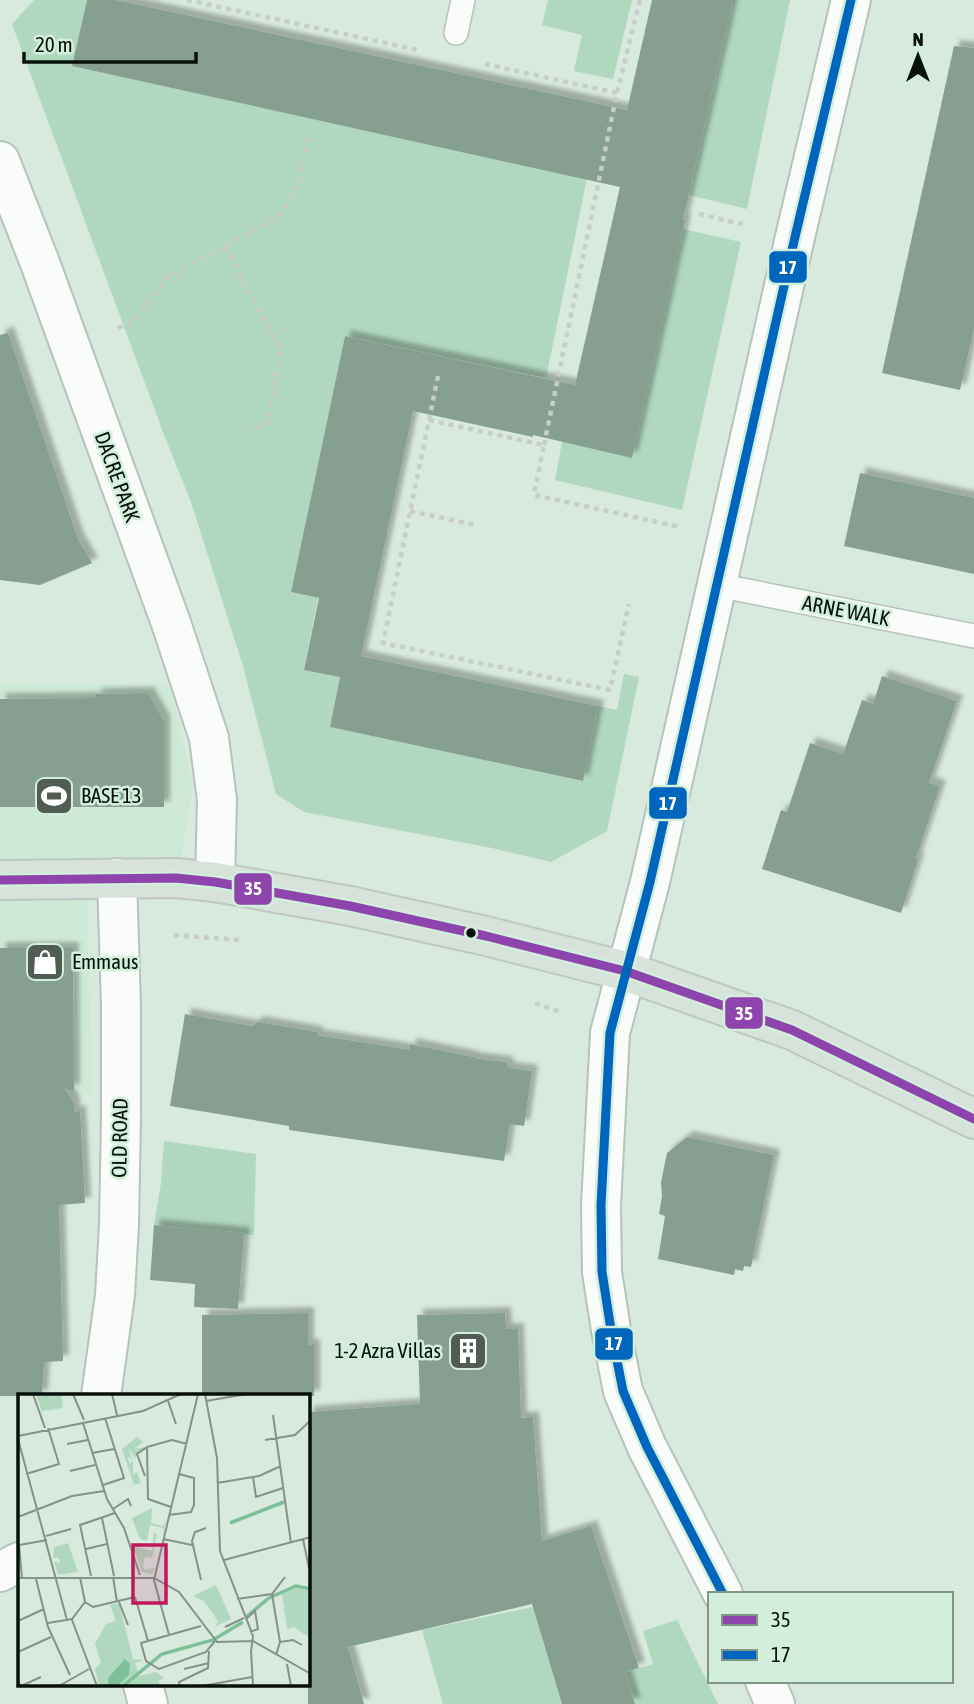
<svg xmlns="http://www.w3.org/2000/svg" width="974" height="1704" viewBox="0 0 974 1704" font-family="'Asap Condensed',sans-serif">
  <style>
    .built { fill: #cee9d6 }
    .green { fill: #b0d8be }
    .building { fill: #869f91; filter: url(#shadow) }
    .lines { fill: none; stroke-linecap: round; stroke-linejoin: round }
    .service-casing { stroke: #b6c2ba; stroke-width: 26 }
    .minor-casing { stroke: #b6c2ba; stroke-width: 42 }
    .trunk-casing { stroke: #bfc7c2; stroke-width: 42 }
    .path { stroke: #c9cdca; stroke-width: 4.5; stroke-dasharray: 5 5; stroke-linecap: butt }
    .service { stroke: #f9fcfa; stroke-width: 23 }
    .minor { stroke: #f9fcfa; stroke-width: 38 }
    .trunk { stroke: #d6e2da; stroke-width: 38 }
    .bus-1-casing { stroke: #d2efdb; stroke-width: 14 }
    .bus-2-casing { stroke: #d2efdb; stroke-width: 14 }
    .bus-1 { stroke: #8e44ad; stroke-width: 9 }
    .bus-2 { stroke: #0065bd; stroke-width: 9 }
    .bus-dot { fill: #07100a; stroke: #d2efdb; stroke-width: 2.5 }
    .labels { text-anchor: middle; stroke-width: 5; stroke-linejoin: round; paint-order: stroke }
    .street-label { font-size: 21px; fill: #07100a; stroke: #d2efdb }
    .poi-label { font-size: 21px; fill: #07100a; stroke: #d2efdb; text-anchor: start }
    .inset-river { fill: none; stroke: #7dbf97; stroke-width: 3.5 }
    .inset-road { fill: none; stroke: #849289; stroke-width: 2 }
    .view { fill: #c2185b; fill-opacity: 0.15; stroke: #c2185b; stroke-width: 3.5 }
    .inset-edge { fill: none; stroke: #07100a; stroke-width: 3.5 }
    .line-badge { stroke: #d2efdb; stroke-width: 2.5 }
    .badge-label { font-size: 19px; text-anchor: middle; font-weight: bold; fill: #fff }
  </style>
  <defs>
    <filter id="shadow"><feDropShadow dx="6" dy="-6" stdDeviation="2" flood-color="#0004"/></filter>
  </defs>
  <rect width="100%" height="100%" fill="#d8e9de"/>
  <path class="built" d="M 0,684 L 170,685 L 193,786 L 178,873 L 86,870 L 92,1094 L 0,1099 Z"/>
  <g class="green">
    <path d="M 34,0 L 87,0 L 72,66 L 563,174 L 579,100 L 602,105 L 546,378 L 345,336 L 291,592 L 318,598 L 304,669 L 340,677 L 330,727 L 582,781 L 598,706 L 617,710 L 624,674 L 639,677 L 607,831 L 551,862 L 492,848 L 304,812 L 276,794 L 243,666 L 191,502 L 163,432 L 12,24 Z"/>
    <path d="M 548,0 L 632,0 L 613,79 L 574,71 L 582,35 L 542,25 Z"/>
    <path d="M 733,0 L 790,0 L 747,209 L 689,195 Z"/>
    <path d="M 683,229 L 741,242 L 682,510 L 555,480 L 562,442 Z"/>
    <path d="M 164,1141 L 256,1154 L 254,1235 L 154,1225 L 161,1183 Z"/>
    <path d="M 533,1607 L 562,1704 L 443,1704 L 422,1630 Z"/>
    <path d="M 677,1620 L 718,1704 L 635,1704 L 625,1672 L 653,1664 L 643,1631 Z"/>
  </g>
  <g class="building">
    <path d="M 87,0 L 116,0 L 627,110 L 652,0 L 733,0 L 683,220 L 685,220 L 632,458 L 533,435 L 533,437 L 413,411 L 361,656 L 598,706 L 583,781 L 330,727 L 340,677 L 304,670 L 319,598 L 291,592 L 345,336 L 575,385 L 620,187 L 72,66 Z"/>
    <path d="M 954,46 L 974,48 L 974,329 L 960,390 L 882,373 Z"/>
    <path d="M 8,333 L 78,539 L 92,563 L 40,585 L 0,580 L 0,335 Z"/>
    <path d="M 860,473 L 974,498 L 974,574 L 844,546 Z"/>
    <path d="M 882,676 L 957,701 L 929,783 L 940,786 L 916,858 L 918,859 L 901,913 L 762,869 L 781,810 L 787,812 L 810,743 L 843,754 L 862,700 L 873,704 Z"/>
    <path d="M 148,693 L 164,721 L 164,807 L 0,807 L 0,699 L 96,698 L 96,694 Z"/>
    <path d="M 0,948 L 73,948 L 74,1091 L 65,1089 L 74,1103 L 74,1112 L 80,1111 L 85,1203 L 59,1205 L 63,1361 L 44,1362 L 42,1396 L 0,1396 Z"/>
    <path d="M 185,1014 L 252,1026 L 258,1022 L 317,1032 L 317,1035 L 410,1050 L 410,1044 L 473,1057 L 473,1058 L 506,1062 L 509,1068 L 532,1071 L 524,1126 L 510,1124 L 504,1161 L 289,1130 L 289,1126 L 170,1106 Z"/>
    <path d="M 687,1137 L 774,1155 L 751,1267 L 744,1266 L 743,1271 L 735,1269 L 734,1275 L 658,1259 L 665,1216 L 659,1214 L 662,1196 L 661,1182 L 667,1153 Z"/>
    <path d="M 154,1225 L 244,1233 L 238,1309 L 194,1307 L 195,1284 L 150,1280 Z"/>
    <path d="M 308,1313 L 308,1345 L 314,1345 L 314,1396 L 202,1396 L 202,1315 Z"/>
    <path d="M 505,1313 L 506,1329 L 518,1329 L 521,1418 L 533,1417 L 542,1541 L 591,1526 L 639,1668 L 625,1672 L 635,1704 L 562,1704 L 532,1604 L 348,1647 L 364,1704 L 308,1704 L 308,1412 L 420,1404 L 417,1315 Z"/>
  </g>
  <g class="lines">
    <defs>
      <g id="service">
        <path d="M 456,33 L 463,0"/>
        <path d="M 717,585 L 974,636"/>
      </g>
      <g id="minor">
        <path d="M 0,161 L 40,263 L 171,623 L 209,738 L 217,800 L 215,882"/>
        <path d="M 101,1396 L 115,1295 L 119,1224 L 121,1116 L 121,1006 L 117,878"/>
        <path d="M 0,1572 L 19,1562"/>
        <path d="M 723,1594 L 647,1447 L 623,1391 L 611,1330 L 602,1272 L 601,1205 L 610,1033 L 650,882 L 795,237 L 851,0"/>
        <path d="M 765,1681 L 775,1704"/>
        <path d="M 143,1685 L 148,1704"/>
      </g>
      <path id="trunk" d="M 0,880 L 176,878 L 215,882 L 350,906 L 486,936 L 625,971 L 792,1030 L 974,1119"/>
    </defs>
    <use href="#service" class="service-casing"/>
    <use href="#minor" class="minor-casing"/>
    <use href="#trunk" class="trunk-casing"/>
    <g class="path">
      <path d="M 187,0 L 418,50"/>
      <path d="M 485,64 L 617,93"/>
      <path d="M 699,214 L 746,225"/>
      <path d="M 225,246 L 281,350 L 267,423 L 249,432"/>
      <path d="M 118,328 L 136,320 L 167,278 L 264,225 L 283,212 L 298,184 L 310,133"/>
      <path d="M 438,376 L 383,643 L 610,690 L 629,604"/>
      <path d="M 429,420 L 544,445 L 534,495 L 680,527"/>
      <path d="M 544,445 L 617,93 L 640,0"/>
      <path d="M 410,511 L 475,525"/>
      <path d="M 174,935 L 239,940"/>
      <path d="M 535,1003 L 563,1013"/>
    </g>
    <use href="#service" class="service"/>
    <use href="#minor" class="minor"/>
    <use href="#trunk" class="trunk"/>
    <defs>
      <path id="bus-1" d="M 0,880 L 176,878 L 215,882 L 350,906 L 486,936 L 625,971 L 792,1030 L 974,1119"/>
      <path id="bus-2" d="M 723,1594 L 647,1447 L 623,1391 L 611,1330 L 602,1272 L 601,1205 L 610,1033 L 650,882 L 795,237 L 851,0"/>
    </defs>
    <use href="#bus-1" class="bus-1-casing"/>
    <use href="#bus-2" class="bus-2-casing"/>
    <use href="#bus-1" class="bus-1"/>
    <use href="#bus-2" class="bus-2"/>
  </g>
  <defs>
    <symbol id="stadium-square" viewBox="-11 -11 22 22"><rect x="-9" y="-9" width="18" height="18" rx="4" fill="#505c54" stroke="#d2efdb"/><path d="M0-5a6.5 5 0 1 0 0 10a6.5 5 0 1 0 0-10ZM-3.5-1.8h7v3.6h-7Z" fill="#fff"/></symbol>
    <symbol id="shop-square" viewBox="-11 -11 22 22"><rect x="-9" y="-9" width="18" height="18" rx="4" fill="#505c54" stroke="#d2efdb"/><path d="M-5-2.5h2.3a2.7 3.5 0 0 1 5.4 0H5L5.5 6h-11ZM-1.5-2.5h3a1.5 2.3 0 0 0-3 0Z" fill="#fff"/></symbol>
    <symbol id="building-square" viewBox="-11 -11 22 22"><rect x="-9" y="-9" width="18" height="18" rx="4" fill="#505c54" stroke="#d2efdb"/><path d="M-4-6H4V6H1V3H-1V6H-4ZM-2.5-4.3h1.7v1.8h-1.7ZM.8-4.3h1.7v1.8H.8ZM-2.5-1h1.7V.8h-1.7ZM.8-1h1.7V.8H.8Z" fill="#fff"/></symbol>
  </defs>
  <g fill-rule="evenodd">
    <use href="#stadium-square" x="32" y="774" width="44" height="44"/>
    <use href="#shop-square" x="23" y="940" width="44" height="44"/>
    <use href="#building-square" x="446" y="1329" width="44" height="44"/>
  </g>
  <circle class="bus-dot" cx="471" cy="933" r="6"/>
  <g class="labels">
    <g class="street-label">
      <text transform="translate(117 477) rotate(70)" y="7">DACRE PARK</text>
      <text transform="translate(846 611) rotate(11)" y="7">ARNE WALK</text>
      <text transform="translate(120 1138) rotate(-89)" y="7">OLD ROAD</text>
    </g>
    <g class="poi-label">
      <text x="81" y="803">BASE 13</text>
      <text x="72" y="969">Emmaus</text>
      <text x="441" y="1358" text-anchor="end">1-2 Azra Villas</text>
    </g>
  </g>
  <g transform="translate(18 1394)">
    <rect width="292" height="292" fill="#d8e9de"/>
    <path d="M 18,0 L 42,0 L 44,5 L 45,14 L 24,17 L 28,31 ZM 119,43 L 125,48 L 116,55 L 127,53 L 117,64 L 111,55 L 114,65 L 109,63 L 112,70 L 115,66 L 115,81 L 119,78 L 123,89 L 116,91 L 104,55 ZM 134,114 L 133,129 L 145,132 L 148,125 L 145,140 L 145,134 L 132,131 L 129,147 L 122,145 L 114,124 ZM 136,139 L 139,140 L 134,164 L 127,163 L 125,171 L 127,176 L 137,174 L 134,180 L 124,178 L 115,152 L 134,157 ZM 50,149 L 60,178 L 40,181 L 36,167 L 42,170 L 41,164 L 35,164 L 36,153 ZM 198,191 L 213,225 L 197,233 L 200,227 L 186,207 L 175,202 ZM 279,194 L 292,197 L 292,244 L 276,233 L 269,235 L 264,200 ZM 101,209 L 115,265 L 126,266 L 117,269 L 121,282 L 138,278 L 146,284 L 140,287 L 143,292 L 81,292 L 77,275 L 83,268 L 77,250 L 88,230 L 98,227 L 92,211 Z" fill="#b0d8be"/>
    <path d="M 107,265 L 112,270 L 111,281 L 99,292 L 91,292 L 90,284 Z" fill="#7dbf97"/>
    <path class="inset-river" d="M 212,129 L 266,108M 228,223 L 251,204 L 278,192 L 293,195M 105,292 L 144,260 L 195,246 L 225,228"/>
    <path class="inset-road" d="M 15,0 L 27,34M 55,0 L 66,26M 94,0 L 99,21M 187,0 L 199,64 L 202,157 L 235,242 L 233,258M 150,7 L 158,30M 188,7 L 229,0M 255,21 L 273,149M 65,29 L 89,105 L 106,134 L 122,181M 0,42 L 125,17 L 163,0M 0,45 L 49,226M 247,46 L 277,41 L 293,26M 49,50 L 70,46M 74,59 L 96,55M 52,77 L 77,71M 8,80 L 41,70 L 30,34M 127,82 L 119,60 L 129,53M 235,83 L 238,103 L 265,94M 199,89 L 241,82 L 263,72M 85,91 L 106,84 L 87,24M 153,113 L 130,105 L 129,53 L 154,46 L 169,50M 95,115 L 110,105 L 113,112M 151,121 L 173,118 L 176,111 L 176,84 L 161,80M 0,123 L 54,102 L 86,97M 84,124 L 96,182M 28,142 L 53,135M 145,145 L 174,151M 285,145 L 291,174M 68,155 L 89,150M 206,166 L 293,143M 73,182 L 62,131 L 97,119M 62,183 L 67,208M 95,183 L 99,208M 0,184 L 136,184 L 161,198 L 199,248 L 235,247 L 293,280M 4,184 L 1,151 L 29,146M 18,185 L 30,233 L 52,281M 183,186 L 174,147 L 177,138 L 188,134M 254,200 L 262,248 L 258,261M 117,203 L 130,247M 219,205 L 254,200 L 267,183M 67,208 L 75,213 L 117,203M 101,208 L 110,231M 228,225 L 237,217 L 240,235 L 232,238M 54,226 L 79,292M 0,227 L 26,215M 30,229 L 54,225 L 67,208M 183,232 L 123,249 L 128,267 L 141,275 L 188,258 L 197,247M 207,233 L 226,224M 151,241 L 136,186 L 180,0M 262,248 L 275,246 L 284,251M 233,257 L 235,292M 0,258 L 33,243M 269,270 L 273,292M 166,275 L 191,269M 0,288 L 3,292 L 23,283M 41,292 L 71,275M 162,292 L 161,288 L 190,274 L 191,257M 184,292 L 234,283"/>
    <path class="view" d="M 115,151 L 148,151 L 148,209 L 115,209 Z"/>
    <rect width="292" height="292" class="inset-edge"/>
  </g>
  <g class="line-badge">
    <rect x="768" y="250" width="40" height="34" rx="7" fill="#0065bd"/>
    <rect x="648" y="786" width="40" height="34" rx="7" fill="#0065bd"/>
    <rect x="233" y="872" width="40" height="34" rx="7" fill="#8e44ad"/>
    <rect x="724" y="996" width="40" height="34" rx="7" fill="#8e44ad"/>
    <rect x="594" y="1327" width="40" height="34" rx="7" fill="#0065bd"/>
  </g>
  <g class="badge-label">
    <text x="788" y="274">17</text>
    <text x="668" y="810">17</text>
    <text x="253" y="895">35</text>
    <text x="744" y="1020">35</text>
    <text x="614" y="1350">17</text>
  </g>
  <rect x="708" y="1592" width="245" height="91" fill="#d2efdb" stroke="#819687" stroke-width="2"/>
  <rect x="722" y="1615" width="35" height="10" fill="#8e44ad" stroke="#819687" stroke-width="2"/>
  <text x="771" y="1627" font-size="21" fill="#07100a">35</text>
  <rect x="722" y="1650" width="35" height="10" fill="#0065bd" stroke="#819687" stroke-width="2"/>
  <text x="771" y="1662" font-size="21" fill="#07100a">17</text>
  <g transform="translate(918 56)" stroke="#d2efdb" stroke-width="5" paint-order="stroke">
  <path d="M0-5L12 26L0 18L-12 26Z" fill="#07100a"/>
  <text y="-10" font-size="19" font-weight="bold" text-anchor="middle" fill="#07100a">N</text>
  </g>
  <path d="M24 52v10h172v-10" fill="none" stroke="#07100a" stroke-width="3.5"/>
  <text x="35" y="52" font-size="21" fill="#07100a" stroke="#d2efdb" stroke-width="5" paint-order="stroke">20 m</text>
</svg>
